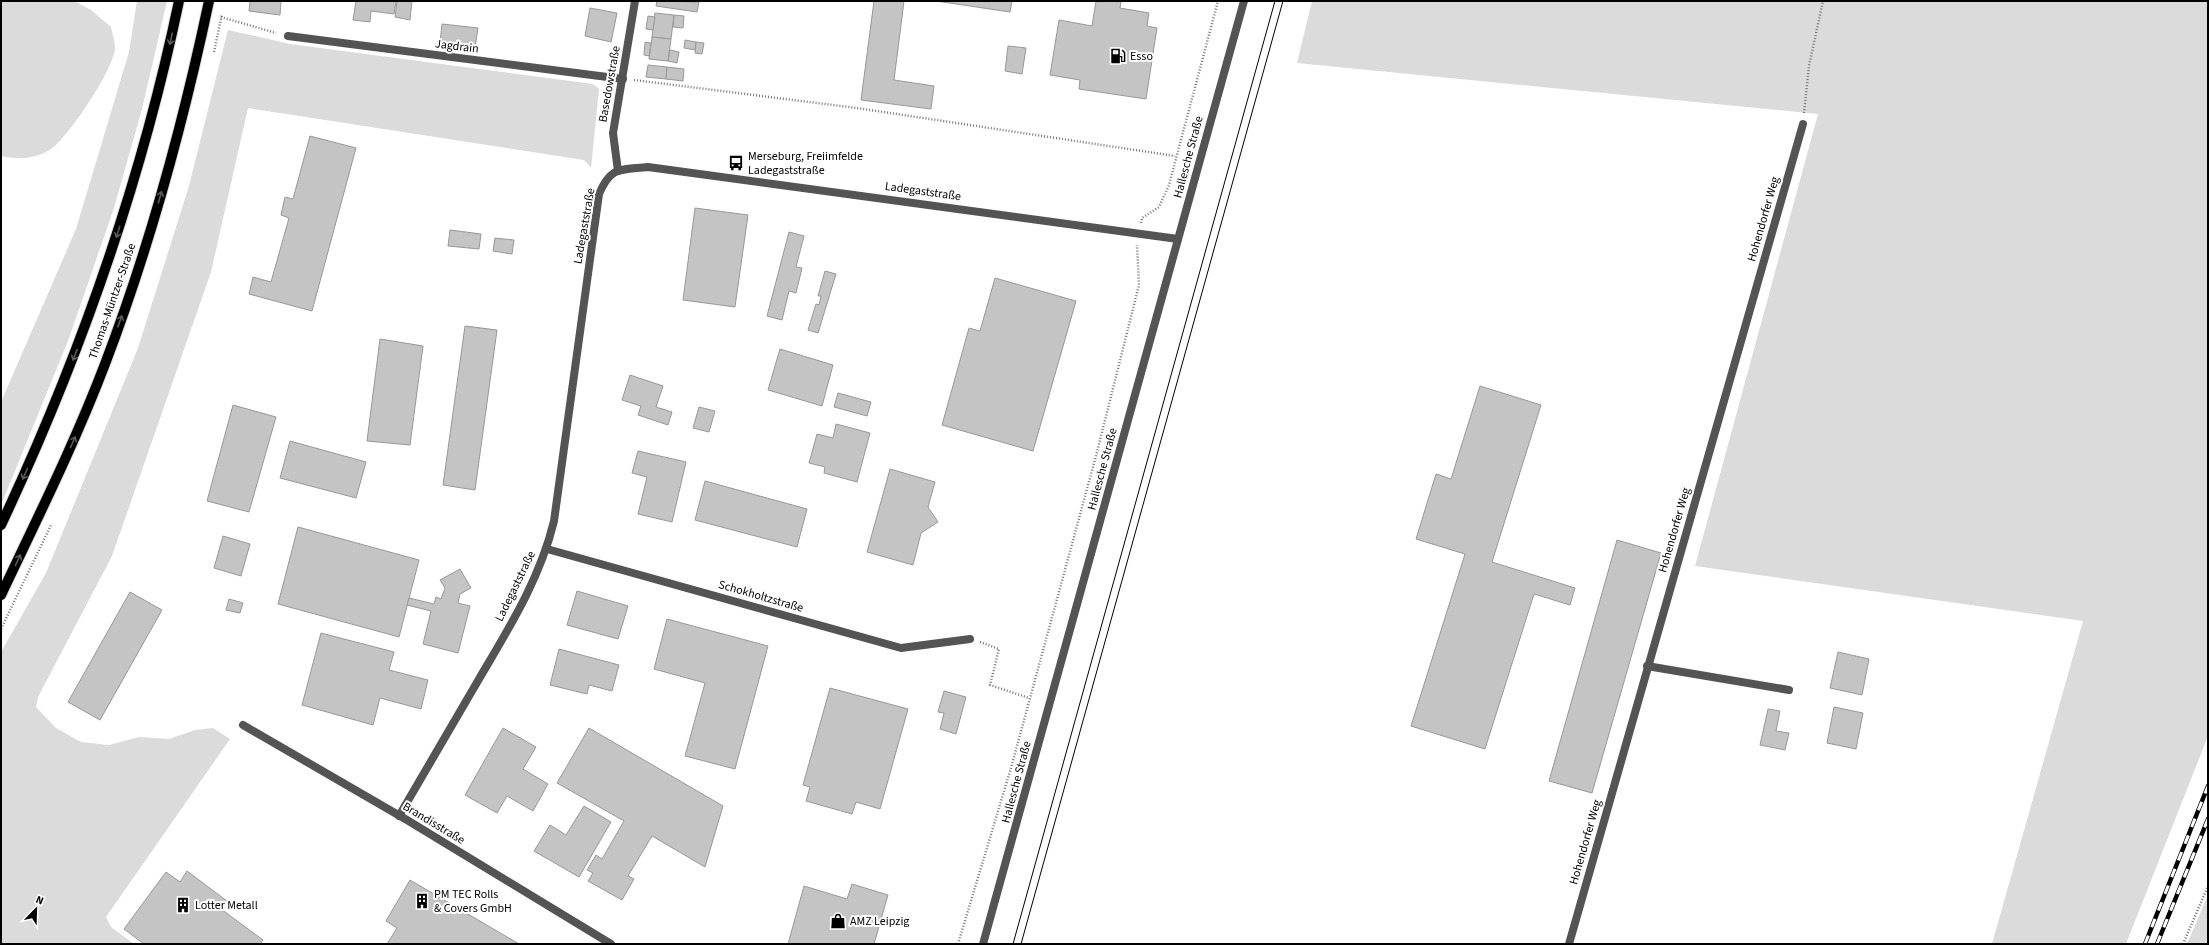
<svg xmlns="http://www.w3.org/2000/svg" width="2209" height="945" viewBox="0 0 2209 945" font-family="'Source Sans 3',sans-serif">
  <style>
    .green { fill: #dbdbdb }
    .building { fill: #c4c4c4; stroke: #989898 }
    .lines { fill: none; stroke-linecap: round; stroke-linejoin: round }
    .primary-casing { stroke: #dbdbdb; stroke-width: 12 }
    .path { stroke: #767676; stroke-width: 2.5; stroke-dasharray: 1 2; stroke-linecap: butt }
    .service { stroke: #545454; stroke-width: 8 }
    .minor { stroke: #545454; stroke-width: 8 }
    .tertiary { stroke: #545454; stroke-width: 8 }
    .primary { stroke: #000; stroke-width: 10 }
    .tram { stroke: #000; stroke-width: 1 }
    .rail-casing { stroke: #000; stroke-width: 4.5 }
    .rail { stroke: #fff; stroke-width: 3; stroke-dasharray: 9; stroke-linecap: butt }
    .oneway { stroke: #595959 }
    .labels { text-anchor: middle; stroke-width: 4; stroke-linejoin: round; paint-order: stroke }
    .street-label { font-size: 12px; fill: #000; stroke: #fff }
    .poi-label { font-size: 12px; fill: #000; stroke: #fff; text-anchor: start }
  </style>
  <rect width="100%" height="100%" fill="#fff"/>
  <g class="green">
    <path d="M 1,1 L 74,1 L 91,10 L 111,27 C 112,33 115,41 115,48 C 115,67 68,138 51,149 C 36,159 18,160 1,156 Z"/>
    <path d="M 137,1 L 167,1 L 142,109 L 114,208 L 68,341 L 1,505 L 1,402 L 76,229 L 129,52 Z"/>
    <path d="M 1312,1 L 2208,1 L 2208,736 L 2126,944 L 1992,944 L 2083,621 L 1695,566 L 1818,114 L 1297,63 Z"/>
    <path d="M 228,30 L 290,44 L 593,84 L 599,89 L 591,168 L 584,160 L 248,108 L 211,272 L 112,556 L 38,697 L 36,707 L 56,728 L 81,742 L 109,745 L 139,737 L 169,739 L 195,730 L 213,728 L 230,739 L 106,917 L 111,927 L 134,944 L 1,944 L 1,652 L 46,573 L 138,348 L 189,186 Z"/>
    <path d="M 2208,895 L 2208,944 L 2187,944 Z"/>
  </g>
  <g class="building">
    <path d="M 250,1 L 281,1 L 280,15 L 249,11 Z"/>
    <path d="M 356,1 L 396,1 L 394,14 L 371,11 L 370,22 L 353,20 Z"/>
    <path d="M 397,1 L 412,1 L 410,20 L 395,17 Z"/>
    <path d="M 657,1 L 699,2 L 697,12 L 656,6 Z"/>
    <path d="M 874,1 L 904,1 L 894,80 L 934,86 L 931,109 L 861,100 Z"/>
    <path d="M 936,1 L 1012,1 L 1010,12 Z"/>
    <path d="M 1096,1 L 1121,1 L 1120,8 L 1149,13 L 1147,26 L 1157,28 L 1146,99 L 1079,89 L 1080,80 L 1050,75 L 1059,20 L 1092,26 Z"/>
    <path d="M 590,8 L 617,13 L 611,42 L 585,36 Z"/>
    <path d="M 655,13 L 674,15 L 671,39 L 652,37 Z"/>
    <path d="M 674,15 L 684,16 L 683,28 L 673,27 Z"/>
    <path d="M 648,16 L 655,17 L 653,30 L 646,29 Z"/>
    <path d="M 442,24 L 478,28 L 475,48 L 440,43 Z"/>
    <path d="M 652,37 L 671,39 L 668,61 L 649,59 Z"/>
    <path d="M 685,40 L 696,42 L 695,50 L 684,48 Z"/>
    <path d="M 645,42 L 651,43 L 649,56 L 644,55 Z"/>
    <path d="M 696,42 L 704,43 L 702,54 L 695,53 Z"/>
    <path d="M 1008,46 L 1026,48 L 1022,74 L 1005,71 Z"/>
    <path d="M 670,50 L 679,52 L 677,63 L 668,61 Z"/>
    <path d="M 648,65 L 667,67 L 666,79 L 646,77 Z"/>
    <path d="M 667,67 L 684,69 L 683,81 L 666,79 Z"/>
    <path d="M 310,136 L 356,148 L 312,311 L 249,294 L 253,277 L 271,282 L 289,218 L 281,215 L 285,197 L 293,199 Z"/>
    <path d="M 695,208 L 748,215 L 735,307 L 683,300 Z"/>
    <path d="M 450,230 L 481,234 L 479,249 L 448,246 Z"/>
    <path d="M 789,232 L 804,236 L 796,267 L 802,268 L 796,293 L 789,291 L 782,320 L 767,316 Z"/>
    <path d="M 495,238 L 514,240 L 512,254 L 493,251 Z"/>
    <path d="M 825,271 L 836,274 L 818,333 L 808,330 L 816,304 L 819,305 L 821,296 L 818,296 Z"/>
    <path d="M 995,278 L 1076,301 L 1033,451 L 942,425 L 969,328 L 980,331 Z"/>
    <path d="M 465,326 L 497,330 L 475,490 L 443,485 Z"/>
    <path d="M 380,339 L 423,346 L 410,445 L 367,441 Z"/>
    <path d="M 780,349 L 833,365 L 822,406 L 768,390 Z"/>
    <path d="M 630,375 L 663,386 L 656,407 L 672,412 L 668,425 L 638,415 L 641,406 L 622,400 Z"/>
    <path d="M 1480,386 L 1541,405 L 1492,562 L 1575,588 L 1570,605 L 1534,594 L 1485,749 L 1411,726 L 1465,554 L 1416,539 L 1436,474 L 1451,479 Z"/>
    <path d="M 838,393 L 871,402 L 867,416 L 834,407 Z"/>
    <path d="M 233,405 L 276,417 L 249,512 L 207,501 Z"/>
    <path d="M 699,407 L 715,411 L 709,432 L 693,428 Z"/>
    <path d="M 836,424 L 870,433 L 857,482 L 824,473 L 825,467 L 809,463 L 817,434 L 833,438 Z"/>
    <path d="M 290,441 L 366,462 L 356,498 L 280,478 Z"/>
    <path d="M 638,451 L 686,462 L 672,522 L 638,514 L 647,477 L 632,473 Z"/>
    <path d="M 890,469 L 935,482 L 928,507 L 938,522 L 921,533 L 913,565 L 867,552 Z"/>
    <path d="M 705,481 L 807,509 L 797,547 L 695,520 Z"/>
    <path d="M 298,527 L 419,560 L 399,637 L 278,604 Z"/>
    <path d="M 223,536 L 250,544 L 241,576 L 214,568 Z"/>
    <path d="M 1617,540 L 1661,553 L 1592,793 L 1549,781 Z"/>
    <path d="M 460,569 L 471,588 L 460,594 L 458,603 L 470,606 L 458,653 L 423,644 L 431,611 L 407,605 L 409,598 L 434,604 L 436,597 L 441,599 L 445,588 L 440,580 Z"/>
    <path d="M 577,591 L 628,606 L 618,639 L 567,625 Z"/>
    <path d="M 130,592 L 162,610 L 100,720 L 68,702 Z"/>
    <path d="M 229,599 L 243,603 L 240,613 L 226,610 Z"/>
    <path d="M 667,619 L 768,646 L 735,769 L 685,756 L 705,683 L 654,669 Z"/>
    <path d="M 321,633 L 394,652 L 389,670 L 428,680 L 421,709 L 380,698 L 373,725 L 302,705 Z"/>
    <path d="M 559,649 L 619,665 L 612,691 L 589,685 L 587,694 L 550,685 Z"/>
    <path d="M 1838,652 L 1869,659 L 1862,695 L 1830,688 Z"/>
    <path d="M 830,688 L 908,709 L 880,809 L 856,802 L 852,814 L 806,801 L 810,787 L 803,785 Z"/>
    <path d="M 944,691 L 966,697 L 956,734 L 940,729 L 944,713 L 938,712 Z"/>
    <path d="M 1834,707 L 1863,713 L 1856,749 L 1827,743 Z"/>
    <path d="M 1768,709 L 1780,711 L 1776,731 L 1789,733 L 1785,750 L 1760,745 Z"/>
    <path d="M 503,728 L 536,747 L 523,769 L 548,784 L 533,811 L 507,796 L 497,813 L 465,795 Z"/>
    <path d="M 589,728 L 723,806 L 705,867 L 652,836 L 628,876 L 634,879 L 622,900 L 588,881 L 593,873 L 587,870 L 596,855 L 602,859 L 624,821 L 557,783 Z"/>
    <path d="M 584,806 L 611,822 L 579,877 L 534,851 L 550,825 L 566,835 Z"/>
    <path d="M 187,871 L 227,901 L 221,909 L 263,940 L 260,944 L 144,944 L 124,929 L 166,872 L 180,882 Z"/>
    <path d="M 410,880 L 519,944 L 387,944 L 397,928 L 386,921 Z"/>
    <path d="M 852,884 L 888,895 L 874,944 L 788,944 L 804,886 L 847,899 Z"/>
  </g>
  <g class="lines">
    <defs>
      <g id="primary">
        <path d="M 1,525 C 80,357 141,183 179,1"/>
        <path d="M 1,595 C 37,519 75,443 105,364 C 150,246 183,124 209,1"/>
      </g>
    </defs>
    <use href="#primary" class="primary-casing"/>
    <g class="path">
      <path d="M 221,17 L 276,33"/>
      <path d="M 214,52 L 222,14"/>
      <path d="M 634,80 L 857,108 L 1175,156"/>
      <path d="M 1804,113 L 1809,66 L 1823,1"/>
      <path d="M 1141,223 L 1142,218 L 1159,207 L 1169,185 L 1218,1"/>
      <path d="M 1,629 L 51,525"/>
      <path d="M 980,642 L 999,649 L 990,685 L 1029,698"/>
      <path d="M 958,944 L 1011,768 L 1096,456 L 1139,285 L 1137,245"/>
      <path d="M 2183,944 L 2208,886"/>
    </g>
    <g class="service">
      <path d="M 1647,666 L 1789,690"/>
      <path d="M 1569,944 L 1803,124"/>
    </g>
    <g class="minor">
      <path d="M 288,36 L 623,79"/>
      <path d="M 618,171 L 613,133 L 635,1"/>
      <path d="M 547,549 L 901,648 L 970,639"/>
      <path d="M 243,725 L 407,820 L 611,944"/>
      <path d="M 399,816 C 425,771 452,725 479,679 C 509,628 540,579 554,521 L 599,194 C 611,166 620,170 648,167 L 1178,239"/>
    </g>
    <path class="tertiary" d="M 983,944 L 1244,1"/>
    <use href="#primary" class="primary"/>
    <g class="tram">
      <path d="M 1013,944 L 1275,1"/>
      <path d="M 1021,944 L 1283,1"/>
    </g>
    <defs>
      <g id="rail">
        <path d="M 2145,944 L 2208,786"/>
        <path d="M 2157,944 L 2208,819"/>
      </g>
    </defs>
    <use href="#rail" class="rail-casing"/>
    <use href="#rail" class="rail"/>
  </g>
  <defs><path id="oneway-shaft" d="M-6 0H5M1.5-3L5.5 0L1.5 3" fill="none" stroke-width="1.6" stroke-linecap="round" stroke-linejoin="round"/></defs>
  <g class="oneway">
    <use href="#oneway-shaft" transform="translate(171 39) rotate(102)"/>
    <use href="#oneway-shaft" transform="translate(160 197) rotate(-74)"/>
    <use href="#oneway-shaft" transform="translate(118 232) rotate(108)"/>
    <use href="#oneway-shaft" transform="translate(120 321) rotate(-70)"/>
    <use href="#oneway-shaft" transform="translate(75 355) rotate(111)"/>
    <use href="#oneway-shaft" transform="translate(73 442) rotate(-66)"/>
    <use href="#oneway-shaft" transform="translate(25 474) rotate(114)"/>
    <use href="#oneway-shaft" transform="translate(18 560) rotate(-65)"/>
  </g>
  <defs>
    <symbol id="fuel-bare" viewBox="-9 -9 18 18"><path d="M-5.5-6h7V0h2V4h1.3V-2.5L3-4.5l.8-.8L6-3V5H2.5V1h-1V6h-7ZM-4.2-4.7v3.2H.2V-4.7Z" fill="#000" stroke="#fff" stroke-width="2.5" paint-order="stroke"/></symbol>
    <symbol id="bus-bare" viewBox="-9 -9 18 18"><path d="M-5-6H5V4H4V6H2V4H-2V6H-4V4H-5ZM-3.5-4V0h7V-4ZM-3.5 1.2v1.5H-2V1.2ZM2 1.2v1.5H3.5V1.2Z" fill="#000" stroke="#fff" stroke-width="2.5" paint-order="stroke"/></symbol>
    <symbol id="building-bare" viewBox="-9 -9 18 18"><path d="M-4-6H4V6H1V3H-1V6H-4ZM-2.5-4.3h1.7v1.8h-1.7ZM.8-4.3h1.7v1.8H.8ZM-2.5-1h1.7V.8h-1.7ZM.8-1h1.7V.8H.8Z" fill="#000" stroke="#fff" stroke-width="2.5" paint-order="stroke"/></symbol>
    <symbol id="shop-bare" viewBox="-9 -9 18 18"><path d="M-5-2.5h2.3a2.7 3.5 0 0 1 5.4 0H5L5.5 6h-11ZM-1.5-2.5h3a1.5 2.3 0 0 0-3 0Z" fill="#000" stroke="#fff" stroke-width="2.5" paint-order="stroke"/></symbol>
  </defs>
  <g fill-rule="evenodd">
    <use href="#fuel-bare" x="1107" y="45" width="22" height="22"/>
    <use href="#bus-bare" x="725" y="152" width="22" height="22"/>
    <use href="#building-bare" x="411" y="890" width="22" height="22"/>
    <use href="#building-bare" x="172" y="894" width="22" height="22"/>
    <use href="#shop-bare" x="827" y="910" width="22" height="22"/>
  </g>
  <g class="labels">
    <g class="street-label">
      <text transform="translate(457 46) rotate(7)" y="4">Jagdrain</text>
      <text transform="translate(609 84) rotate(-80)" y="4">Basedowstraße</text>
      <text transform="translate(1188 157) rotate(-75)" y="4">Hallesche Straße</text>
      <text transform="translate(923 191) rotate(8)" y="4">Ladegaststraße</text>
      <text transform="translate(1763 219) rotate(-74)" y="4">Hohendorfer Weg</text>
      <text transform="translate(584 226) rotate(-80)" y="4">Ladegaststraße</text>
      <text transform="translate(112 301) rotate(-71)" y="4">Thomas-Müntzer-Straße</text>
      <text transform="translate(1102 469) rotate(-75)" y="4">Hallesche Straße</text>
      <text transform="translate(1674 530) rotate(-74)" y="4">Hohendorfer Weg</text>
      <text transform="translate(515 586) rotate(-64)" y="4">Ladegaststraße</text>
      <text transform="translate(761 596) rotate(16)" y="4">Schokholtzstraße</text>
      <text transform="translate(1016 782) rotate(-75)" y="4">Hallesche Straße</text>
      <text transform="translate(434 823) rotate(31)" y="4">Brandisstraße</text>
      <text transform="translate(1585 842) rotate(-74)" y="4">Hohendorfer Weg</text>
    </g>
    <g class="poi-label">
      <text x="1130" y="60">Esso</text>
      <text x="748" y="160">Merseburg, Freiimfelde<tspan x="748" dy="14">Ladegaststraße</tspan></text>
      <text x="434" y="898">PM TEC Rolls<tspan x="434" dy="14">&amp; Covers GmbH</tspan></text>
      <text x="195" y="909">Lotter Metall</text>
      <text x="850" y="925">AMZ Leipzig</text>
    </g>
  </g>
  <rect width="2209" height="945" fill="none" stroke="#000000" stroke-width="4"/>
  <g transform="translate(36 909) rotate(23)" stroke="#ffffff" stroke-width="3" paint-order="stroke">
  <path d="M0-3L7 15L0 10L-7 15Z" fill="#000000"/>
  <text y="-6" font-size="11" font-weight="bold" text-anchor="middle" fill="#000000">N</text>
  </g>
</svg>
